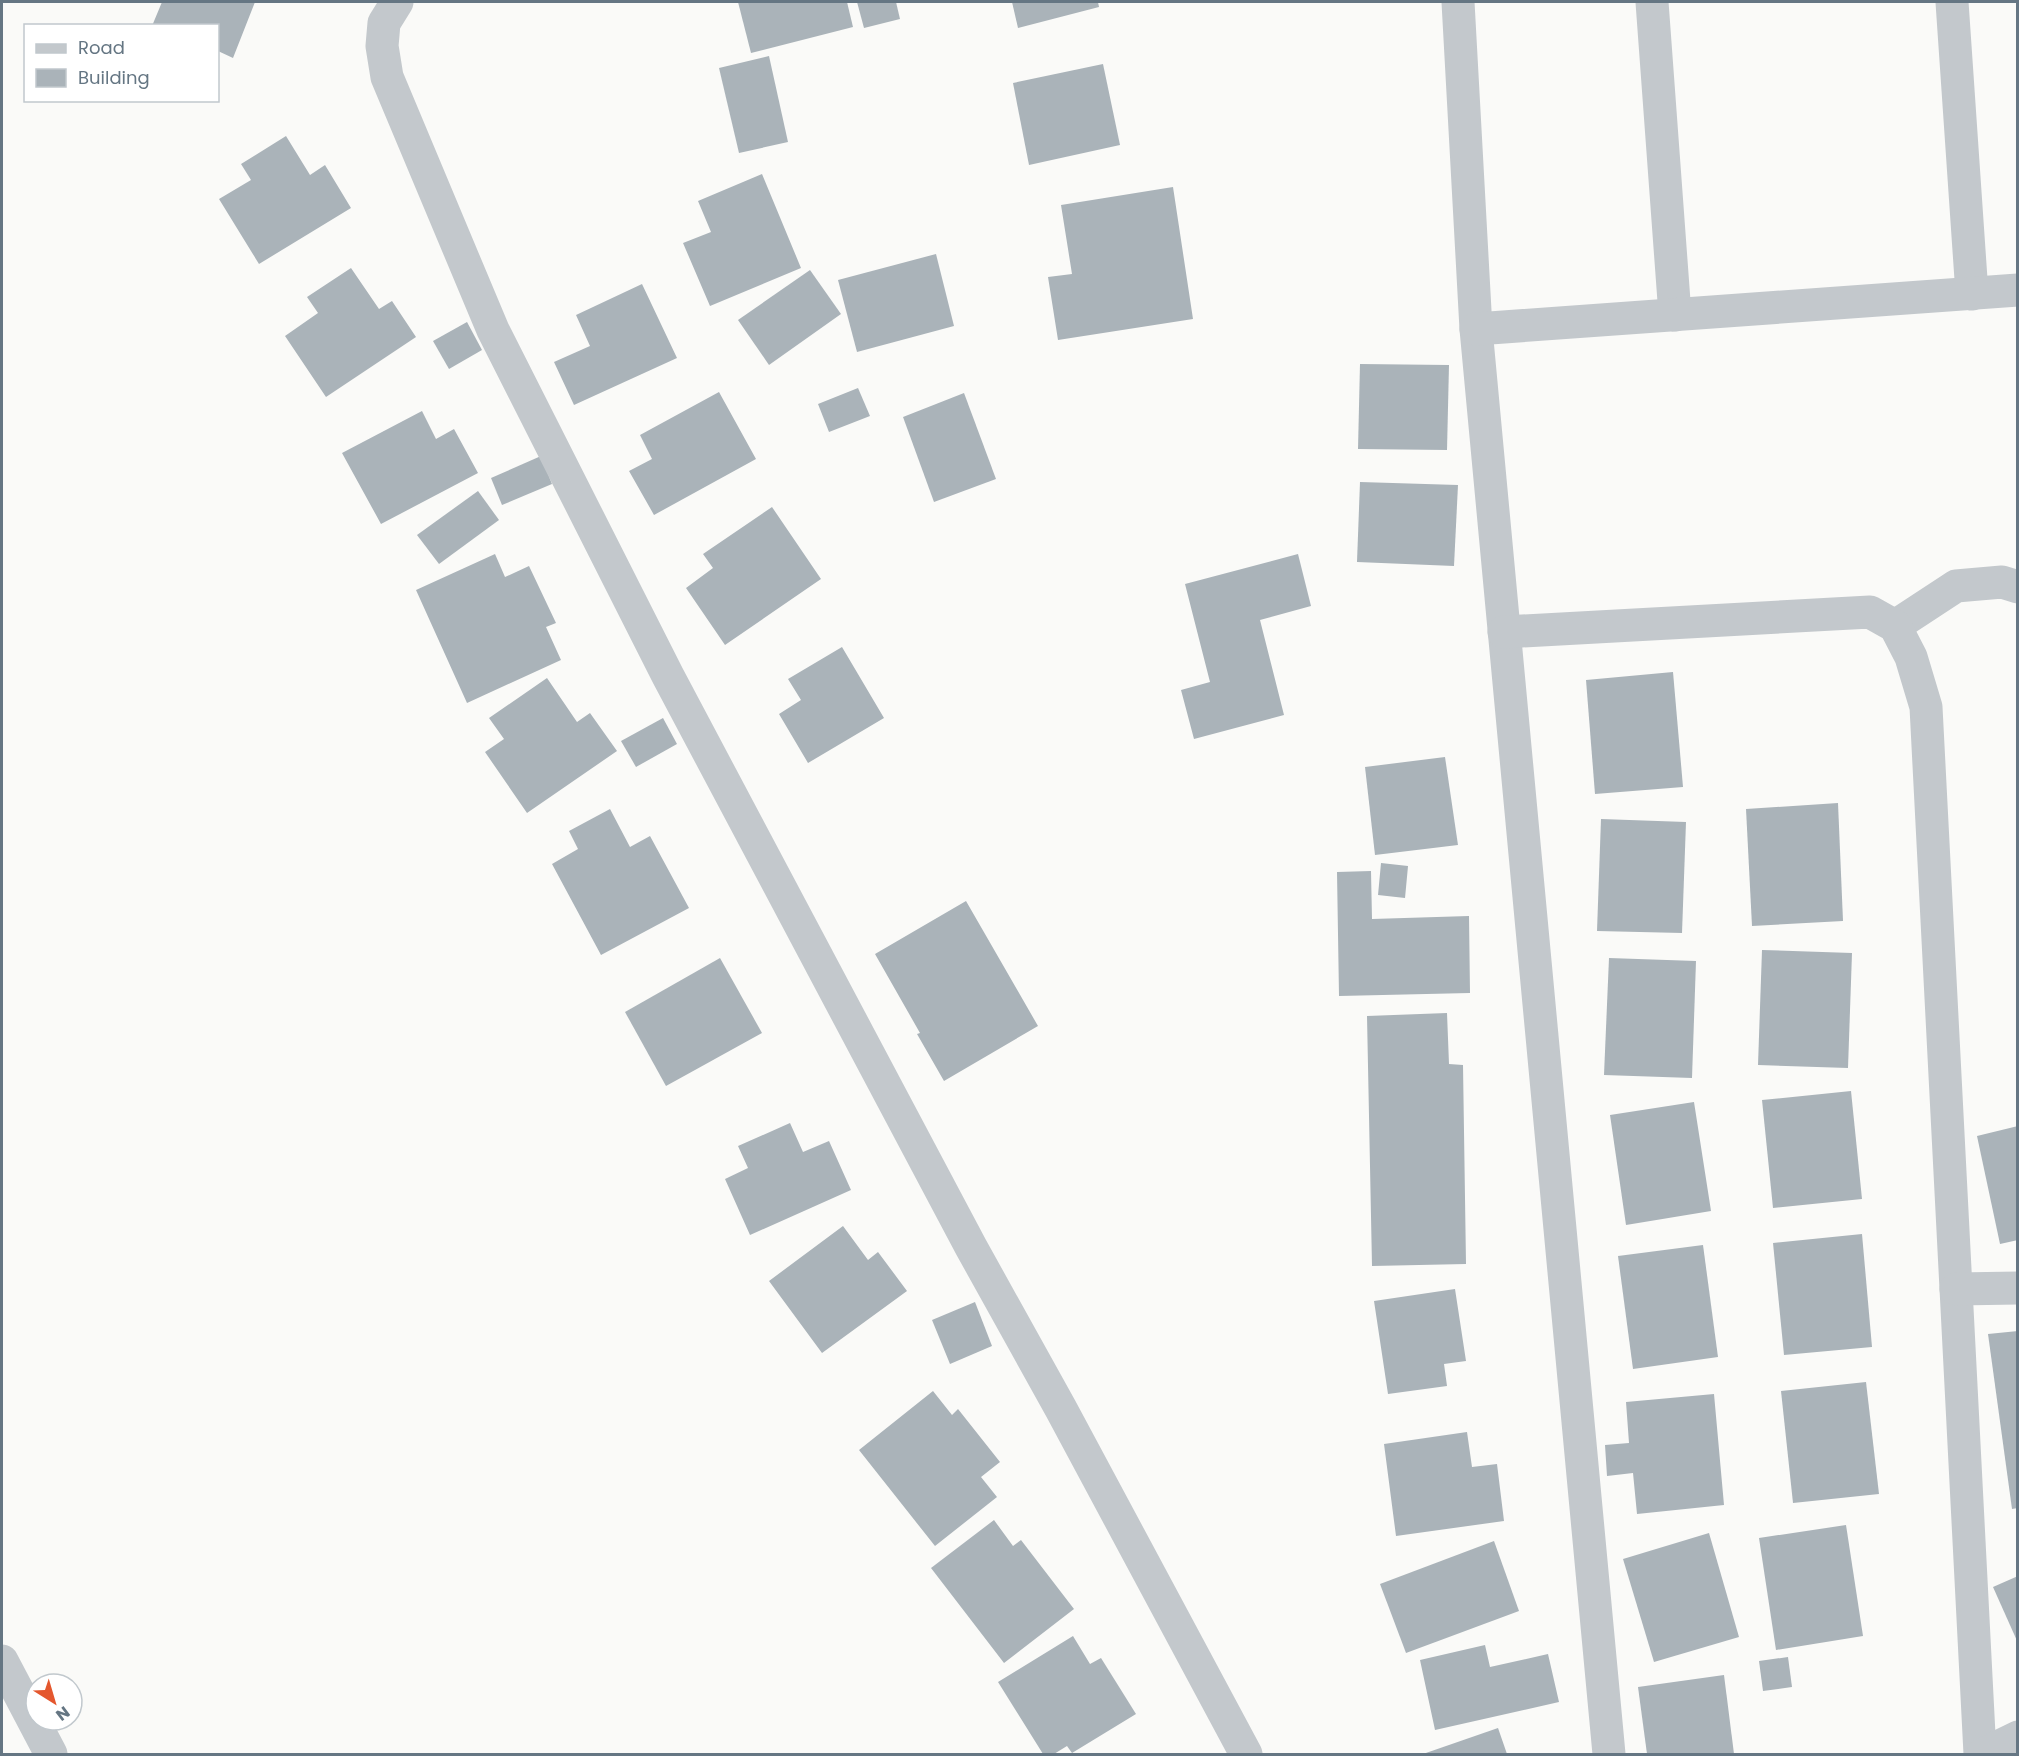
<svg xmlns="http://www.w3.org/2000/svg" width="2019" height="1756" viewBox="0 0 2019 1756" font-family="Poppins,sans-serif">
  <style>
    .building { fill: #aab3b9 }
    .lines { fill: none; stroke-linecap: round; stroke-linejoin: round }
    .minor { stroke: #c3c8cc; stroke-width: 33 }
    .tertiary { stroke: #c3c8cc; stroke-width: 33 }
  </style>
  <rect width="100%" height="100%" fill="#fafaf8"/>
  <g class="building">
    <path d="M 162,2 L 255,2 L 233,58 L 218,51 L 218,26 L 152,26 Z"/>
    <path d="M 738,2 L 847,2 L 853,27 L 751,53 Z"/>
    <path d="M 857,2 L 896,2 L 900,19 L 864,28 Z"/>
    <path d="M 1012,2 L 1098,2 L 1099,7 L 1018,28 Z"/>
    <path d="M 769,56 L 788,142 L 739,153 L 719,68 Z"/>
    <path d="M 1103,64 L 1120,145 L 1029,165 L 1013,83 Z"/>
    <path d="M 286,136 L 310,175 L 325,165 L 351,208 L 259,264 L 219,199 L 251,180 L 241,164 Z"/>
    <path d="M 762,174 L 801,268 L 710,306 L 683,243 L 711,232 L 698,201 Z"/>
    <path d="M 1173,187 L 1193,319 L 1058,340 L 1048,277 L 1072,274 L 1061,205 Z"/>
    <path d="M 936,254 L 954,326 L 857,352 L 838,280 Z"/>
    <path d="M 351,268 L 379,309 L 392,301 L 416,337 L 326,397 L 285,336 L 318,313 L 307,297 Z"/>
    <path d="M 810,270 L 841,314 L 769,365 L 738,320 Z"/>
    <path d="M 642,284 L 677,358 L 574,405 L 554,362 L 590,346 L 576,315 Z"/>
    <path d="M 467,322 L 482,350 L 449,369 L 433,341 Z"/>
    <path d="M 1360,364 L 1449,365 L 1447,450 L 1358,449 Z"/>
    <path d="M 858,388 L 870,416 L 829,432 L 818,404 Z"/>
    <path d="M 719,392 L 756,459 L 654,515 L 629,471 L 652,459 L 640,435 Z"/>
    <path d="M 964,393 L 996,479 L 934,502 L 903,417 Z"/>
    <path d="M 422,411 L 436,439 L 454,429 L 478,473 L 381,524 L 342,453 Z"/>
    <path d="M 541,456 L 552,484 L 502,505 L 491,478 Z"/>
    <path d="M 1360,482 L 1458,485 L 1454,566 L 1357,562 Z"/>
    <path d="M 478,491 L 499,520 L 439,564 L 417,535 Z"/>
    <path d="M 772,507 L 821,579 L 725,645 L 686,588 L 713,568 L 703,554 Z"/>
    <path d="M 495,554 L 505,577 L 529,566 L 556,623 L 546,627 L 561,660 L 467,703 L 416,590 Z"/>
    <path d="M 1298,554 L 1311,606 L 1260,620 L 1284,715 L 1194,739 L 1181,690 L 1210,682 L 1185,584 Z"/>
    <path d="M 842,647 L 884,718 L 808,763 L 779,714 L 801,700 L 788,679 Z"/>
    <path d="M 1673,672 L 1683,787 L 1595,794 L 1586,680 Z"/>
    <path d="M 547,678 L 577,722 L 590,713 L 617,751 L 527,813 L 485,752 L 504,739 L 489,718 Z"/>
    <path d="M 663,718 L 677,744 L 636,767 L 621,741 Z"/>
    <path d="M 1445,757 L 1458,845 L 1375,855 L 1365,767 Z"/>
    <path d="M 1838,803 L 1843,921 L 1752,926 L 1746,809 Z"/>
    <path d="M 610,809 L 630,847 L 650,836 L 689,908 L 601,955 L 552,864 L 578,849 L 569,831 Z"/>
    <path d="M 1601,819 L 1686,822 L 1682,933 L 1597,931 Z"/>
    <path d="M 1381,863 L 1408,866 L 1405,898 L 1378,895 Z"/>
    <path d="M 1371,871 L 1372,919 L 1469,916 L 1470,993 L 1339,996 L 1337,872 Z"/>
    <path d="M 966,901 L 1038,1026 L 944,1081 L 917,1034 L 920,1033 L 875,954 Z"/>
    <path d="M 1762,950 L 1852,953 L 1848,1068 L 1758,1065 Z"/>
    <path d="M 720,958 L 762,1033 L 666,1086 L 625,1012 Z"/>
    <path d="M 1609,958 L 1696,961 L 1692,1078 L 1604,1075 Z"/>
    <path d="M 1447,1013 L 1449,1064 L 1463,1065 L 1466,1264 L 1372,1266 L 1367,1016 Z"/>
    <path d="M 1851,1091 L 1862,1199 L 1773,1208 L 1762,1100 Z"/>
    <path d="M 1694,1102 L 1711,1211 L 1626,1225 L 1610,1115 Z"/>
    <path d="M 790,1123 L 803,1152 L 829,1141 L 851,1190 L 750,1235 L 725,1179 L 748,1168 L 738,1146 Z"/>
    <path d="M 2018,1126 L 2018,1240 L 2000,1244 L 1977,1136 Z"/>
    <path d="M 843,1226 L 868,1260 L 878,1252 L 907,1291 L 822,1353 L 769,1281 Z"/>
    <path d="M 1862,1234 L 1872,1347 L 1784,1355 L 1773,1243 Z"/>
    <path d="M 1703,1245 L 1718,1357 L 1633,1369 L 1618,1256 Z"/>
    <path d="M 1455,1289 L 1466,1361 L 1444,1364 L 1447,1386 L 1388,1394 L 1374,1301 Z"/>
    <path d="M 975,1302 L 992,1346 L 950,1364 L 932,1320 Z"/>
    <path d="M 2018,1331 L 2018,1508 L 2012,1509 L 1988,1334 Z"/>
    <path d="M 1866,1382 L 1879,1494 L 1793,1503 L 1781,1391 Z"/>
    <path d="M 933,1391 L 952,1415 L 958,1409 L 1000,1462 L 981,1477 L 997,1497 L 935,1546 L 859,1450 Z"/>
    <path d="M 1714,1394 L 1724,1505 L 1637,1514 L 1633,1473 L 1607,1476 L 1605,1445 L 1629,1443 L 1626,1402 Z"/>
    <path d="M 1467,1432 L 1472,1467 L 1497,1464 L 1504,1521 L 1396,1536 L 1384,1444 Z"/>
    <path d="M 994,1520 L 1013,1546 L 1021,1540 L 1074,1609 L 1004,1663 L 931,1568 Z"/>
    <path d="M 1846,1525 L 1863,1636 L 1776,1650 L 1759,1538 Z"/>
    <path d="M 1709,1533 L 1739,1637 L 1654,1662 L 1623,1559 Z"/>
    <path d="M 1494,1541 L 1519,1611 L 1406,1653 L 1380,1584 Z"/>
    <path d="M 2018,1576 L 2018,1643 L 1993,1587 Z"/>
    <path d="M 1073,1636 L 1090,1664 L 1101,1658 L 1136,1714 L 1072,1753 L 1067,1746 L 1054,1754 L 1043,1754 L 998,1682 Z"/>
    <path d="M 1485,1645 L 1490,1667 L 1548,1654 L 1559,1702 L 1435,1730 L 1420,1660 Z"/>
    <path d="M 1788,1657 L 1792,1687 L 1763,1691 L 1759,1661 Z"/>
    <path d="M 1724,1675 L 1734,1754 L 1647,1754 L 1638,1687 Z"/>
    <path d="M 1498,1728 L 1507,1754 L 1423,1754 Z"/>
  </g>
  <g class="lines">
    <g class="minor">
      <path d="M 397,2 L 384,23 L 382,46 L 387,77 L 493,330 L 668,676 L 971,1247 L 1061,1409 L 1246,1754"/>
      <path d="M 1458,2 L 1476,329 L 1609,1754"/>
      <path d="M 1652,2 L 1675,315"/>
      <path d="M 1952,2 L 1972,294"/>
      <path d="M 1476,329 L 2018,290"/>
      <path d="M 1895,626 L 1956,586 L 2002,582 L 2018,587"/>
      <path d="M 1504,632 L 1870,612 L 1895,626 L 1911,657 L 1926,707 L 1980,1754"/>
      <path d="M 1956,1289 L 2018,1288"/>
      <path d="M 1983,1754 L 2018,1737"/>
    </g>
    <path class="tertiary" d="M 2,1661 L 51,1754"/>
  </g>
  <rect width="2019" height="1756" fill="none" stroke="#657683" stroke-width="6"/>
  <rect x="24" y="24" width="195" height="78" fill="#ffffff" stroke="#c1c8cd" stroke-width="1.5"/>
  <rect x="36" y="44" width="30" height="9" fill="#c3c8cc" stroke="#c1c8cd" stroke-width="1.5"/>
  <text x="78" y="54" font-size="18" fill="#657683">Road</text>
  <rect x="36" y="69" width="30" height="18" fill="#aab3b9" stroke="#c1c8cd" stroke-width="1.5"/>
  <text x="78" y="84" font-size="18" fill="#657683">Building</text>
  <g transform="translate(54 1702) rotate(143)"><circle r="28" fill="#ffffff" stroke="#c1c8cd" stroke-width="1.5"/>
  <path d="M0-4.5L10 22L0 15L-10 22Z" fill="#e4572e"/>
  <text y="-9" font-size="16" font-weight="bold" text-anchor="middle" fill="#657683">N</text>
  </g>
</svg>
